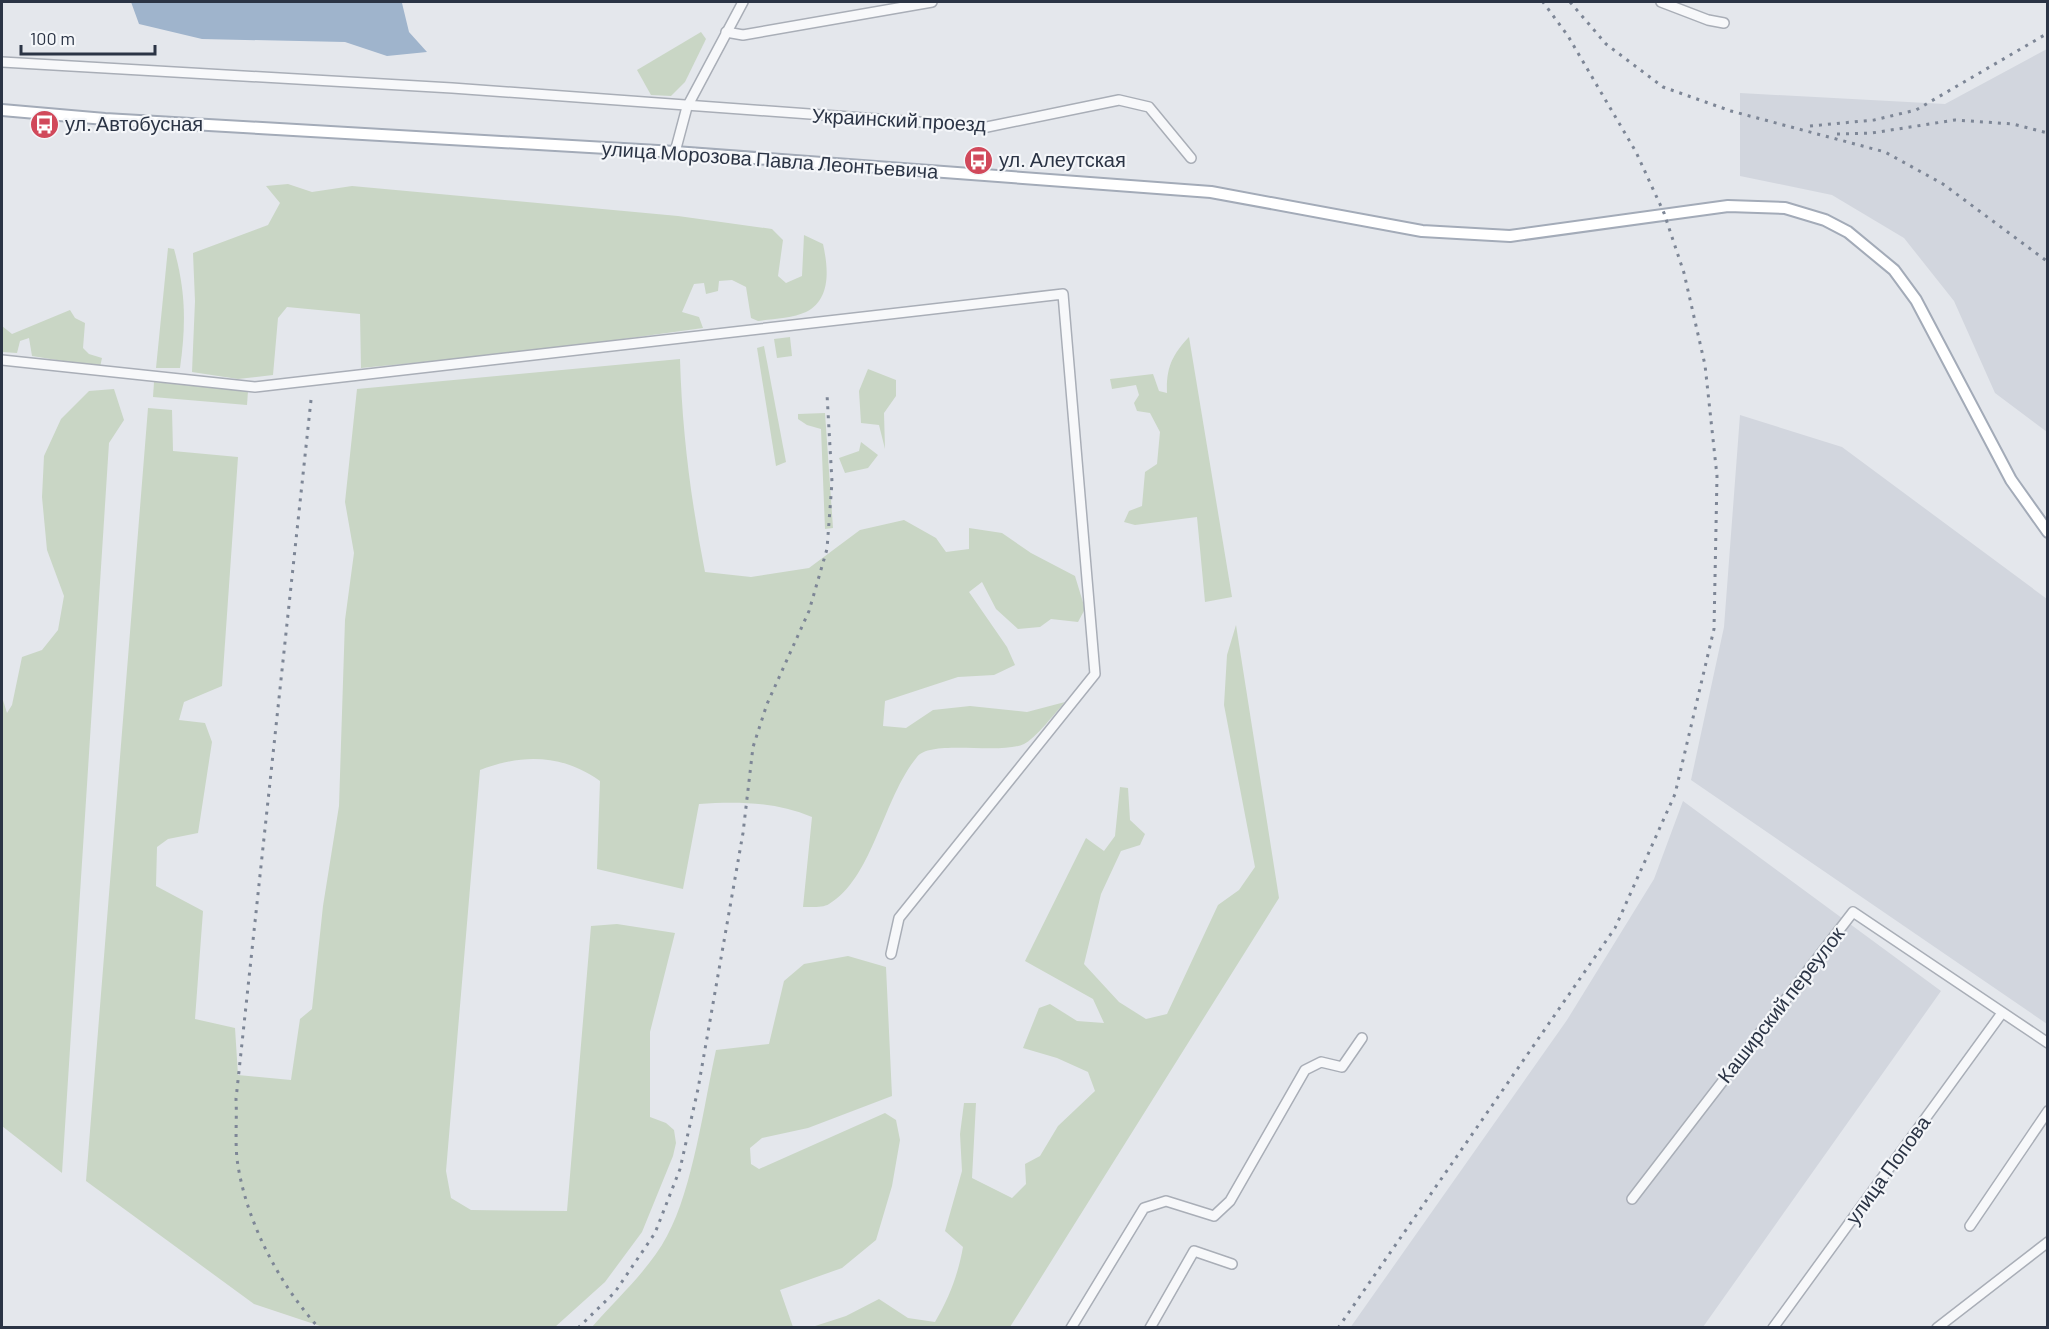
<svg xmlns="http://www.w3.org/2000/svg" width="2049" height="1329" viewBox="0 0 2049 1329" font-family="Barlow,sans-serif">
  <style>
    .built { fill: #d2d6de }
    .green { fill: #c9d6c5 }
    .water { fill: #9fb4cc }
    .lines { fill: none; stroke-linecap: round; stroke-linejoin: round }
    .minor-casing { stroke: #a9aeb7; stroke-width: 12 }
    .major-casing { stroke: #a3abb8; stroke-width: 14 }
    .minor { stroke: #f7f8fa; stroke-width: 9 }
    .major { stroke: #fff; stroke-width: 10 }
    .rail { stroke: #7d8696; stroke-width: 3; stroke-dasharray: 3 6; stroke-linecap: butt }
    .labels { text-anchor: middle; stroke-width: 4.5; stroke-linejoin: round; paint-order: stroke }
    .street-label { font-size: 20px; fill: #2b3445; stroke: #f4f6f9 }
    .poi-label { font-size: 20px; fill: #2b3445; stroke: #f4f6f9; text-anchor: start }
  </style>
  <rect width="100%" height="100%" fill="#e4e7ec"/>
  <g class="built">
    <path d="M 2047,49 L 2047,432 L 1995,393 L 1954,301 L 1904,238 L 1832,195 L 1740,176 L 1740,93 L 1945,104 Z"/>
    <path d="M 1740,415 L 1842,447 L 2047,599 L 2047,1024 L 1691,780 L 1724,627 Z"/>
    <path d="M 1683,801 L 1941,991 L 1703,1327 L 1350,1328 L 1567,1020 L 1654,879 Z"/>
  </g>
  <g class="green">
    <path d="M 701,32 L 706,39 L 685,82 L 671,96 L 651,95 L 637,70 Z"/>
    <path d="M 288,184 L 312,192 L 352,186 L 678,216 L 772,229 L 783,240 L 778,276 L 786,283 L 802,276 L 804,235 L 823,244 C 828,267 832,299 806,312 C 793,318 772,319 758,321 L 751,318 L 746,287 L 732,280 L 719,281 L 718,291 L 706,294 L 704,283 L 694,284 L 682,312 L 699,317 L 703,328 L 529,352 L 361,368 L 360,314 L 287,307 L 278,318 L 273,375 L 238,379 L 192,372 L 195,301 L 193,253 L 268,225 L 280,203 L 266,186 Z"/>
    <path d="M 168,248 L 174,249 C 186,292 186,325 180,368 L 156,368 Z"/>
    <path d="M 70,310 L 75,318 L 85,323 L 83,348 L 89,354 L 102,358 L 100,367 L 32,356 L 29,338 L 20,341 L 17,353 L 2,352 L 2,326 L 12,334 Z"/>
    <path d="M 790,337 L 792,356 L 777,358 L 774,339 Z"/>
    <path d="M 1189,337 L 1232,597 L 1205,602 L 1197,517 L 1135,525 L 1124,522 L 1129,511 L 1142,506 L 1145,472 L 1157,464 L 1160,432 L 1150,413 L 1137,411 L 1134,403 L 1139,395 L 1136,385 L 1112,389 L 1110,379 L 1153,374 L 1159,391 L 1167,393 C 1166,368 1172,355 1189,337 Z"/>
    <path d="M 764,346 L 786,462 L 776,466 L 757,348 Z"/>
    <path d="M 680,359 C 682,431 691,501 705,572 L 751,577 L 809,568 L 860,530 L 904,520 L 936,538 L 946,552 L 969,549 L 969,528 L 1002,533 L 1031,553 L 1075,576 L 1085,609 L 1078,622 L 1051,619 L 1040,627 L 1018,629 L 996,609 L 982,582 L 969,592 L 1007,647 L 1015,665 L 994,675 L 958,677 L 885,701 L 883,726 L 906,728 L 933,710 L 970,706 L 1027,712 L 1065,702 C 1056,712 1035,739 1024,744 C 1000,755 931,739 917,757 C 883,798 873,878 829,904 C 823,908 810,907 803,907 L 812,817 C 775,802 738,801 699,804 L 683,889 L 597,869 L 600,781 C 563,754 521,754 480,770 L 446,1171 L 451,1198 L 471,1210 L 567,1211 L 591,926 L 617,924 L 675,933 L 650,1032 L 650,1117 L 666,1123 L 674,1130 L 676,1143 L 673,1156 L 642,1232 L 605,1282 L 555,1327 L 323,1327 L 254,1304 L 86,1181 L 148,408 L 172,410 L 173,451 L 238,457 L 222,686 L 184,702 L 179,720 L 205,723 L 212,742 L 198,833 L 168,839 L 157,847 L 156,886 L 203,911 L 195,1019 L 235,1028 L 238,1075 L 291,1080 L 300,1019 L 312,1009 L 323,906 L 339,806 L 345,620 L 354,553 L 345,502 L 357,389 Z"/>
    <path d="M 868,369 L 896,380 L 896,396 L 884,413 L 885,449 L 879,425 L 861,423 L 859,391 Z"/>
    <path d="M 154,382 L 248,391 L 247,405 L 153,397 Z"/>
    <path d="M 114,389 L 124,420 L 109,443 L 62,1173 L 2,1126 L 2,697 L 7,713 L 12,705 L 22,657 L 42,650 L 58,630 L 64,596 L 47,550 L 42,497 L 44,456 L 61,419 L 89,391 Z"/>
    <path d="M 825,413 L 833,528 L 825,529 L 821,429 L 807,425 L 798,419 L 798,414 Z"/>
    <path d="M 861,442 L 878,455 L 868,468 L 845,473 L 839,458 L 859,451 Z"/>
    <path d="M 1236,625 L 1279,898 L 1010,1327 L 812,1327 L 846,1316 L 879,1299 L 908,1318 L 935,1322 C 949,1298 958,1275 963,1247 L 945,1231 L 962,1171 L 960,1134 L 964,1103 L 976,1103 L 972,1178 L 1012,1198 L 1026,1184 L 1025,1164 L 1040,1156 L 1058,1126 L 1095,1091 L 1088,1072 L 1057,1058 L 1023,1048 L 1039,1008 L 1050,1004 L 1077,1021 L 1104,1023 L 1093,999 L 1025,961 L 1086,838 L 1104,851 L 1115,836 L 1120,787 L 1128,788 L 1130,820 L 1145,834 L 1140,845 L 1121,851 L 1101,894 L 1084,964 L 1119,1002 L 1146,1019 L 1167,1014 L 1218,905 L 1239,890 L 1255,867 L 1224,705 L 1227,655 Z"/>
    <path d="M 848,956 L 886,967 L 892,1096 L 808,1128 L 762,1138 L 750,1148 L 751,1164 L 759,1169 L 885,1113 L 896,1120 L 900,1140 L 892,1186 L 876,1240 L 842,1268 L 780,1290 L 793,1327 L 592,1327 C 617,1298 649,1270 667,1236 C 693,1188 704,1104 716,1050 L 769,1044 L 784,981 L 804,964 Z"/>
  </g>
  <path class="water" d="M 131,2 L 398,2 L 402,3 L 409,32 L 427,52 L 387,56 L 345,42 L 202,39 L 139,24 Z"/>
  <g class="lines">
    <defs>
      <g id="minor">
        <path d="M 1661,2 L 1708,20 L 1724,23"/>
        <path d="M 726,32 L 743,35 L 932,2"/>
        <path d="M 2,62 L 452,88 L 987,127 L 1119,100 L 1149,107 L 1191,158"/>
        <path d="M 675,152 L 687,107 L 743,2"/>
        <path d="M 2,360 L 255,387 L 1063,294 L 1095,674 L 899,918 L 891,954"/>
        <path d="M 1632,1199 L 1853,912 L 2048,1043"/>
        <path d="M 1970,1226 L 2048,1111"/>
        <path d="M 1071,1328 L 1144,1208 L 1166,1201 L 1214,1216 L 1230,1201 L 1305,1070 L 1321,1062 L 1342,1067 L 1362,1038"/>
        <path d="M 1150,1328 L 1194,1251 L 1232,1264"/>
        <path d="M 1773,1328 L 2002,1013"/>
        <path d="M 1937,1328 L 2048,1242"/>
      </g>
      <path id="major" d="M 2,110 L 105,119 L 675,152 L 1211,192 L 1422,231 L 1510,236 L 1728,206 L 1785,208 L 1825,220 L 1848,232 L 1894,270 L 1916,300 L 2011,480 L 2048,532"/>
    </defs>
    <use href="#minor" class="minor-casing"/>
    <use href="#major" class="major-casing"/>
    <use href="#minor" class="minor"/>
    <use href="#major" class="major"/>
    <g class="rail">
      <path d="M 1570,2 L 1606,44 L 1663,87 L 1731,111 L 1885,152 L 1943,184 L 2048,262"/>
      <path d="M 1810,126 L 1874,120 L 1916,110 L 2048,33"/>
      <path d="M 1837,134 L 1872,133 L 1955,120 L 2013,124 L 2048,133"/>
      <path d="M 311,400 L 236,1099 C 237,1118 235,1139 237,1159 C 245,1219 278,1283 319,1328"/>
      <path d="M 578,1328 L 615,1292 L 655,1233 L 680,1169 L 698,1089 L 743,833 L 753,747 L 767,704 L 809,611 L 827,549 L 832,482 L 827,394"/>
      <path d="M 1338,1328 L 1615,928 L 1675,794 L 1714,629 L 1717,476 L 1705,365 L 1684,273 L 1664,213 L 1636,152 L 1568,36 L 1543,2"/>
    </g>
  </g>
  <defs>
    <symbol id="bus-disc" viewBox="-11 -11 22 22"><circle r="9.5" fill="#d1495b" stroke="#f4f6f9"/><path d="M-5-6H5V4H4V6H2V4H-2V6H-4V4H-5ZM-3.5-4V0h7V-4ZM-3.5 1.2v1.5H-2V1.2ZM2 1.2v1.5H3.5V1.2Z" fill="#fff"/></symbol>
  </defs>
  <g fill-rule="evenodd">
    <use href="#bus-disc" x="28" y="108" width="33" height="33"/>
    <use href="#bus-disc" x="962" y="144" width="33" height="33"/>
  </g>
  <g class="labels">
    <g class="street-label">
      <text transform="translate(899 120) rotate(3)" y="7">Украинский проезд</text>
      <text transform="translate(770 160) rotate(4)" y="7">улица Морозова Павла Леонтьевича</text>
      <text transform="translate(1781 1005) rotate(-52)" y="7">Каширский переулок</text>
      <text transform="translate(1888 1170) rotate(-54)" y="7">улица Попова</text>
    </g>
    <g class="poi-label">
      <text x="65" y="131">ул. Автобусная</text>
      <text x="999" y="167">ул. Алеутская</text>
    </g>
  </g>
  <rect width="2049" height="1329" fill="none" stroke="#2b3445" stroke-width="6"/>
  <path d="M21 45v9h134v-9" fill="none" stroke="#2b3445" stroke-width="3"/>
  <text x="30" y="45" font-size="18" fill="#2b3445" stroke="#f4f6f9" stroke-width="4.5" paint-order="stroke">100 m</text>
</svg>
